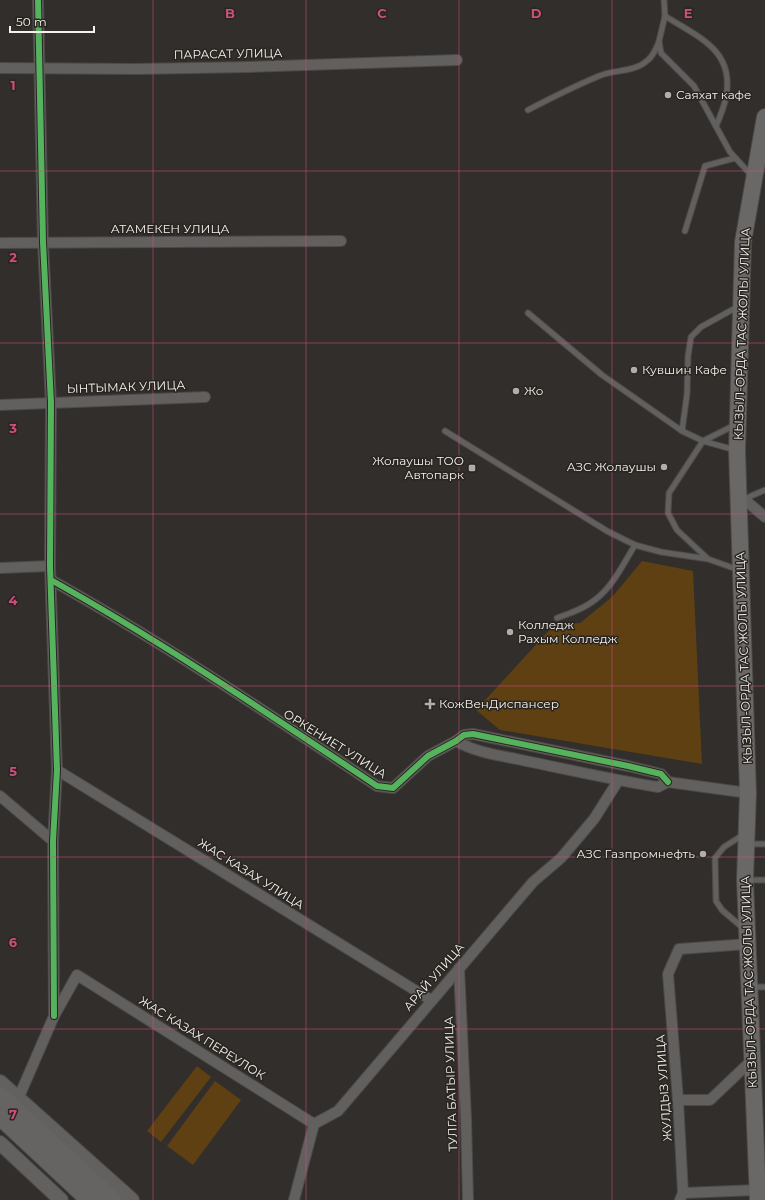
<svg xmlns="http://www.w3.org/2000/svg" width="765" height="1200" viewBox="0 0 765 1200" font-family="Montserrat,sans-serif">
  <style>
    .green { fill: #5e4012 }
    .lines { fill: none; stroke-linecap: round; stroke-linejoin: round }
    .lane-casing { stroke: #4c4947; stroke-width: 7 }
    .street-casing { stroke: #4c4947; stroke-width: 12 }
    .secondary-casing { stroke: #4c4947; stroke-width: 16 }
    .primary-casing { stroke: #4c4947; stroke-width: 18 }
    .highway-casing { stroke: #4c4947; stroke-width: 20 }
    .lane { stroke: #61605f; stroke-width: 5 }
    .street { stroke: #61605f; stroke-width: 10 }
    .secondary { stroke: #626160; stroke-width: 14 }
    .primary { stroke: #696866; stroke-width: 16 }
    .highway { stroke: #666462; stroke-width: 18 }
    .cycleway-casing { stroke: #292520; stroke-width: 8 }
    .cycleway { stroke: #56b35d; stroke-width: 6 }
    .grid { fill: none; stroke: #cf4e80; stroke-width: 1; stroke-opacity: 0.55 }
    .poi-dot { fill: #b0adaa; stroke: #292520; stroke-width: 1.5 }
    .labels { text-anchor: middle; stroke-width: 3; stroke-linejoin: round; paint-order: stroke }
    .street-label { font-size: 12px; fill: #f5f2ee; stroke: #292520 }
    .poi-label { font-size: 12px; fill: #f5f2ee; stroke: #292520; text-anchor: start }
    .grid-label { font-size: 13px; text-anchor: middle; font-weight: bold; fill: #cf4e80; stroke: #292520; stroke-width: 3; stroke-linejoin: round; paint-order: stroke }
  </style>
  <rect width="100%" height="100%" fill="#312e2b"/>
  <g class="green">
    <path d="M 642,561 L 693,571 L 702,764 L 500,730 L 476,710 L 554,625 L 580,623 L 612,597 Z"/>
    <path d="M 197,1066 L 211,1077 L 161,1142 L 147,1131 Z"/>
    <path d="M 215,1081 L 241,1100 L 193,1165 L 167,1146 Z"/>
  </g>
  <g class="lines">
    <defs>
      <g id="lane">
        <path d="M 664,0 L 665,16 L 659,41 L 661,53 L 694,86 L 730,152 L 752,176"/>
        <path d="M 665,16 C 698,37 735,50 726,97 C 724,107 720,117 716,126"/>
        <path d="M 528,110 C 551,98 575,86 599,76 C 615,69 634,73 648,60 C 654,55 656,48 659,42"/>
        <path d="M 685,231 L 705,166 L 735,158"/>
        <path d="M 528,313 L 602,375 L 682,431 L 703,441 L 735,450"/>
        <path d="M 445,431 L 607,531 L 635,545 L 661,552 L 708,559 L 739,570"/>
        <path d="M 682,431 L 687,394 L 688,356 L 691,337 L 701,327 L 739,306"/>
        <path d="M 746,500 L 751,496 L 765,490"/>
        <path d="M 707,558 L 677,530 L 668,513 L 669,493 L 703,441 L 735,425"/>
        <path d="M 557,618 C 571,613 585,608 596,599 C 613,586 624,563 635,545"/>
        <path d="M 743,835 L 724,847 L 715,858 L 716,901 L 722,910 L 743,928"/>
        <path d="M 749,844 L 765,844"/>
        <path d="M 748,880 L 765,880"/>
        <path d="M 750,987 L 765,987"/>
      </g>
      <g id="street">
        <path d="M 38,0 L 43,242 L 51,403 L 50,566 L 57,770 L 53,841 L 54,1016"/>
        <path d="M 0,68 L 136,69 L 249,67 L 457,60"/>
        <path d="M 0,243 L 341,241"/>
        <path d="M 0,405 L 205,397"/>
        <path d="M 738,494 L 765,517"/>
        <path d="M 0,568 L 50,566"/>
        <path d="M 51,580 C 164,643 270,715 377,786 L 393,788 L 428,756 L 456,741 L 464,735 L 473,734 L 628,766 L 661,774 L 668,782"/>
        <path d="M 456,741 C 476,753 504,756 526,761 C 570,770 614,780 658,787 L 668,782 L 748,793"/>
        <path d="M 57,770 L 431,1000"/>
        <path d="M 0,796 L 53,841"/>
        <path d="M 459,968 L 466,1118 L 468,1200"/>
        <path d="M 18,1099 L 54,1016 L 77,975 L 314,1124"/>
        <path d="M 678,1100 L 710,1100 L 751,1061"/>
        <path d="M 683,1193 L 757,1190"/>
        <path d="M 294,1200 L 314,1124 L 338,1111 L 533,882 L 561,858 L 594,819 L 618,781"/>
        <path d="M 680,1200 L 683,1193 L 678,1100 L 668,974 L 679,949 L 748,944"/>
      </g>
      <g id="secondary">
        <path d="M 0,1082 L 132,1200"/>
        <path d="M 0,1143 L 61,1200"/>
      </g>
      <path id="primary" d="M 758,1200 L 745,880 L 748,793 L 737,451 L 743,242 L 765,117"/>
      <g id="highway">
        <path d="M 0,1096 L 112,1200"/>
        <path d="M 0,1116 L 90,1200"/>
      </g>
    </defs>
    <use href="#lane" class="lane-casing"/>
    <use href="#street" class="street-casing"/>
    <use href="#secondary" class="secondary-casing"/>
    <use href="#primary" class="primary-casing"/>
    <use href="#highway" class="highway-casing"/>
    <use href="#lane" class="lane"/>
    <use href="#street" class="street"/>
    <use href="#secondary" class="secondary"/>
    <use href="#primary" class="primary"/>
    <use href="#highway" class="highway"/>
    <defs>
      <g id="cycleway">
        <path d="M 38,0 L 43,242 L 51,403 L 50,566 L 57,770 L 53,841 L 54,1016"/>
        <path d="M 51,580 C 164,643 270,715 377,786 L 393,788 L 428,756 L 456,741 L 464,735 L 473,734 L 628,766 L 661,774 L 668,782"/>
      </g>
    </defs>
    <use href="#cycleway" class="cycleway-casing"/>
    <use href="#cycleway" class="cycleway"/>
  </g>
  <path class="grid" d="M 153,0 L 153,1200M 306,0 L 306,1200M 459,0 L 459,1200M 612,0 L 612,1200M 0,171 L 765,171M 0,343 L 765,343M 0,514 L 765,514M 0,686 L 765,686M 0,857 L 765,857M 0,1029 L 765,1029"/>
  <g class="poi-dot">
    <circle cx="668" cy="95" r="4"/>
    <circle cx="634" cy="370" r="4"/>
    <circle cx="516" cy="391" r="4"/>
    <circle cx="664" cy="467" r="4"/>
    <rect x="468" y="464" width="8" height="8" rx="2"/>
    <circle cx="510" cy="632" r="4"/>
    <path d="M428 698h4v4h4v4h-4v4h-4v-4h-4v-4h4z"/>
    <circle cx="703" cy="854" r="4"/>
  </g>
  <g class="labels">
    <g class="street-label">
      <text transform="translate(228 54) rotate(-1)" y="4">ПАРАСАТ УЛИЦА</text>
      <text x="170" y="233">АТАМЕКЕН УЛИЦА</text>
      <text transform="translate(742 334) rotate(-88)" y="4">КЫЗЫЛ-ОРДА ТАС ЖОЛЫ УЛИЦА</text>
      <text transform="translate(126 387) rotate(-2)" y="4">ЫНТЫМАК УЛИЦА</text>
      <text transform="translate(744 658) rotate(-92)" y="4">КЫЗЫЛ-ОРДА ТАС ЖОЛЫ УЛИЦА</text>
      <text transform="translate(335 744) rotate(32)" y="4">ОРКЕНИЕТ УЛИЦА</text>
      <text transform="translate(251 874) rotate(32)" y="4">ЖАС КАЗАХ УЛИЦА</text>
      <text transform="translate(434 977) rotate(-49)" y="4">АРАЙ УЛИЦА</text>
      <text transform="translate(749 982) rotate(-92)" y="4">КЫЗЫЛ-ОРДА ТАС ЖОЛЫ УЛИЦА</text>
      <text transform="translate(202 1038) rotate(32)" y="4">ЖАС КАЗАХ ПЕРЕУЛОК</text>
      <text transform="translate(451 1084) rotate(-92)" y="4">ТУЛГА БАТЫР УЛИЦА</text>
      <text transform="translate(664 1088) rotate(-94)" y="4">ЖУЛДЫЗ УЛИЦА</text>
    </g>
    <g class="poi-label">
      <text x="676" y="99">Саяхат кафе</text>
      <text x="642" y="374">Кувшин Кафе</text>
      <text x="524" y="395">Жо</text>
      <text x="464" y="465" text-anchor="end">Жолаушы ТОО<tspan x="464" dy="14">Автопарк</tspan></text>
      <text x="656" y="471" text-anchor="end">АЗС Жолаушы</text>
      <text x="518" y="629">Колледж<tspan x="518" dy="14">Рахым Колледж</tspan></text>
      <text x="439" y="708">КожВенДиспансер</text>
      <text x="695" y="858" text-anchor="end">АЗС Газпромнефть</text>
    </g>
  </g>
  <g class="grid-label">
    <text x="230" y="18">B</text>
    <text x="382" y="18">C</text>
    <text x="536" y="18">D</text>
    <text x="688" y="18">E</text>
    <text x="13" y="90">1</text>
    <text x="13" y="262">2</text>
    <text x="13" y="433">3</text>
    <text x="13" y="605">4</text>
    <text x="13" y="776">5</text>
    <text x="13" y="947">6</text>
    <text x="13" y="1119">7</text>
  </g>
  <path d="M10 26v6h84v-6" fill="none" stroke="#f5f2ee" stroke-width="2"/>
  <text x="16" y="26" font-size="12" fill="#f5f2ee" stroke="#292520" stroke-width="3" paint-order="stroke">50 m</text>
</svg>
